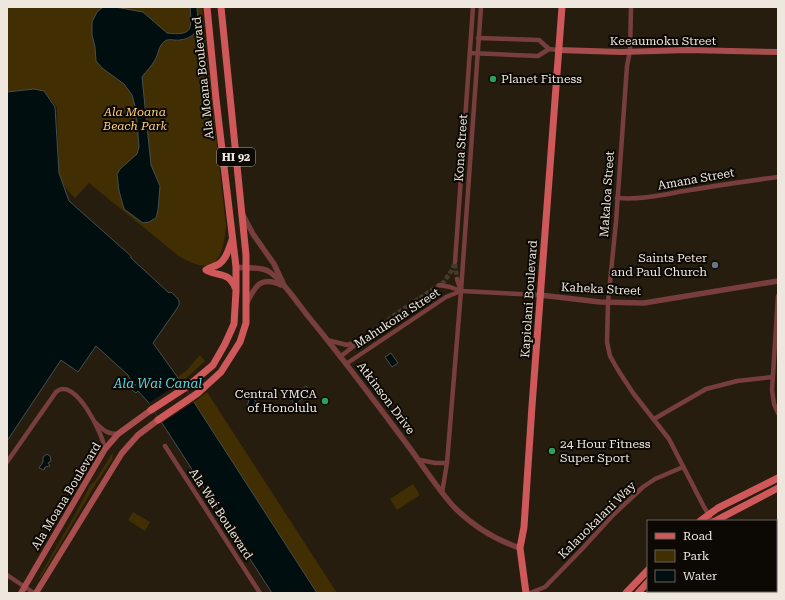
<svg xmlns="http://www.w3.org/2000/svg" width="785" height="600" viewBox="0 0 785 600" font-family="'Roboto Serif',serif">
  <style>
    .green { fill: #422e03 }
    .water { fill: #010e10; stroke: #484f4e }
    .pier { fill: #261d0e }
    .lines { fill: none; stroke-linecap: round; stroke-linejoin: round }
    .stream { stroke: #484f4e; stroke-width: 1.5 }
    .minor-tunnel { stroke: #443b2d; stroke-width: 4.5; stroke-dasharray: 4.5 2; stroke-linecap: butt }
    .minor { stroke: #773e3d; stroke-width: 4.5 }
    .tertiary { stroke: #773e3d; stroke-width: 5.5 }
    .secondary { stroke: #a84d4d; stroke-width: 6 }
    .primary { stroke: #ce585a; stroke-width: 7 }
    .leisure-dot { fill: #2e9e5b; stroke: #0c0804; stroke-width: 1.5 }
    .worship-dot { fill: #6b7280; stroke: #0c0804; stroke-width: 1.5 }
    .labels { text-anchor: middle; stroke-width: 4; stroke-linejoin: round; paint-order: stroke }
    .shield { fill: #0c0804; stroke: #aaa49c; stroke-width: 1 }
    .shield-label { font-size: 11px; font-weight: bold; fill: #ede7dd }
    .street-label { font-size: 12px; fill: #ede7dd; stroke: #0c0804 }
    .poi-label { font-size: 12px; fill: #ede7dd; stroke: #0c0804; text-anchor: start }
    .park-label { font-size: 12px; font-style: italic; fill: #ffcf7a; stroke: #0c0804 }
    .water-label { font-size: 13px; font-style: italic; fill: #54daea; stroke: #0c0804 }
  </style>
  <rect width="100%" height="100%" fill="#261d0e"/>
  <g class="green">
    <path d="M 7,7 L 202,7 L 209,74 L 226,226 C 224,243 222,271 198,265 C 192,263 186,260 180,257 L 89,183 L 75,198 C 66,189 63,185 59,173 L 57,107 L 44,91 L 33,89 L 7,92 Z"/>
    <path d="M 200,355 L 205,361 L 182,382 L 178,377 L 187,370 Z"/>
    <path d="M 207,392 L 337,593 L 317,593 L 194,402 Z"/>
    <path d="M 113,452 L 112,460 L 97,482 L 41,577 L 38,579 L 77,511 L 90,485 L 95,481 Z"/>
    <path d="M 413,484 L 420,495 L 397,510 L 390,499 Z"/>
    <path d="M 133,512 L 150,522 L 145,531 L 128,520 Z"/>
  </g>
  <g class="water">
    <path d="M 103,7 L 115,7 L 143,12 L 167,33 C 193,36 192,29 190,7 L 197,7 C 198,23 201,37 180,40 C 175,41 170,38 165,41 C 158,46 159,53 155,60 C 152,66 146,71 142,77 L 151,165 L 160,186 L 158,210 L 156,218 L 149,222 L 143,223 L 124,209 L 119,191 L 117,174 L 120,169 L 137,154 L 139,147 L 136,110 L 132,95 L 124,84 L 102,68 L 96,61 L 95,47 L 92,35 L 92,22 L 97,12 Z"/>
    <path d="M 34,89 L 44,91 L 55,107 L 59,173 L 69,201 L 131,256 L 131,258 L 169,293 L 171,292 C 175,296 182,300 178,307 L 153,343 L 181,382 L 317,593 L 272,593 L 149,403 L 138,391 L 136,393 L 132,390 L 136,385 L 132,383 L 128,375 L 96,346 L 78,372 L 61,360 L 7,441 L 7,92 Z"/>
    <path d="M 391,353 L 398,363 L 392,367 L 385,357 Z"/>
    <path d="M 306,386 L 311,393 L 295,404 L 290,398 Z"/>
    <path d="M 250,396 L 255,398 L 255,401 L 256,401 L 251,409 L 247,407 Z"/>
    <path d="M 47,454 L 50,456 L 51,461 L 48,463 L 50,466 L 45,467 L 44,470 L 39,468 L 43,462 L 43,457 Z"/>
  </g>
  <path class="pier" d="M 181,382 L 194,402 L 162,423 L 149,403 Z"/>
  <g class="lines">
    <g class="stream">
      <path d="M 776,543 L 778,542"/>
      <path d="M 709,593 L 710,591"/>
    </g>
    <g class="minor-tunnel">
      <path d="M 455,264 L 457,279"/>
      <path d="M 362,340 L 396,314 L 444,282 L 452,270 L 455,262"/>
    </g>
    <g class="minor">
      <path d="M 631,7 L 630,51 L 627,66 L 616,222 L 608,302 L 607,342 L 610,356 L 618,370 L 633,393 L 669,439 L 703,505 L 712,521"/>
      <path d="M 478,38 L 539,40 L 549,49"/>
      <path d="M 470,53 L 538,56 L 549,49 L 558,50"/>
      <path d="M 617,198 C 640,200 662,195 684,191 C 715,186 747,181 778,177"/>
      <path d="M 455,262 L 473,7"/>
      <path d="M 457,279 L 460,288"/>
      <path d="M 439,285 L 450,287 L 461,291 L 540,295"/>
      <path d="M 778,296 L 772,390 L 774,404 L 778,413"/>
      <path d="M 327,340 L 347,345 L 362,340"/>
      <path d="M 340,357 L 359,342"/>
      <path d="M 346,364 L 446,297 L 461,291"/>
      <path d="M 654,419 L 706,389 L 737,381 L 772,377"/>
      <path d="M 96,423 C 104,431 108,434 118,434"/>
      <path d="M 165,446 L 260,593"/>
      <path d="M 420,460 L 435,463 L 447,463"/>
      <path d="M 7,462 L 56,392 C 75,375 103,435 105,449"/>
      <path d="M 442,493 L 447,463 L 461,291 L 481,7"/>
      <path d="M 7,575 L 34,593"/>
      <path d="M 776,576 L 778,575"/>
      <path d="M 696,591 L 697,593"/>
      <path d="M 764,591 L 764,593"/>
      <path d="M 530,593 L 545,587 L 582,549 L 613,515 L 643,487 L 655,479 L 683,467"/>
      <path d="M 748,593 L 751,591"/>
    </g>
    <g class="tertiary">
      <path d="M 243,215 L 253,234 L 274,264 L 283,283"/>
      <path d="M 236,267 C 246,269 259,266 268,271 C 283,280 300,307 312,321 C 344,360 373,399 403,439 C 420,461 435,486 454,507 C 472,525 496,540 520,548"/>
      <path d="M 540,295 L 600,302 L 644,303 L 778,281"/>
      <path d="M 246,304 C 255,287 260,275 281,285"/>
    </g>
    <g class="secondary">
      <path d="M 558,50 L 621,52 L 687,50 L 778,52"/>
      <path d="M 21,593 L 105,449 L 118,434 L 151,410"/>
      <path d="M 36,593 L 122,453 L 138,435 L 158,420"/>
    </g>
    <g class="primary">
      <path d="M 232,240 C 229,248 226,261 217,265 C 213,267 210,267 206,270 C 218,277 228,271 235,287"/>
      <path d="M 151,410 L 188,386 L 213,365 L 225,344 L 234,324 L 236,291 L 236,267 L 216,99 L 207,7"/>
      <path d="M 158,420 L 198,393 L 221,372 L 240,342 L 246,323 L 246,255 L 221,7"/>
      <path d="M 700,521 L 718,508 L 778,478"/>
      <path d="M 715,521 L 778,488"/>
      <path d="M 526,593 L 520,548 L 524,527 L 532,406 L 562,7"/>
      <path d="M 626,593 L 648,570"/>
      <path d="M 638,593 L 648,582"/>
    </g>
  </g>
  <g class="leisure-dot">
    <circle cx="493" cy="79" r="4"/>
    <circle cx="325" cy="401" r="4"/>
    <circle cx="552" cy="451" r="4"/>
  </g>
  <circle class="worship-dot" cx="715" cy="265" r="4"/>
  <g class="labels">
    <rect class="shield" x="217" y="148" width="38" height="18" rx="3"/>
    <g class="shield-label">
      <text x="236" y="161">HI 92</text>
    </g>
    <g class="street-label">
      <text x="663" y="45">Keeaumoku Street</text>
      <text transform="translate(203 78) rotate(-96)" y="4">Ala Moana Boulevard</text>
      <text transform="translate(461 148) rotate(-86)" y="4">Kona Street</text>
      <text transform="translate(696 179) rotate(-10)" y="4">Amana Street</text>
      <text transform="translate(607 194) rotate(-86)" y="4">Makaloa Street</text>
      <text transform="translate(601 289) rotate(3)" y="4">Kaheka Street</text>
      <text transform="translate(529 299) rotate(-86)" y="4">Kapiolani Boulevard</text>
      <text transform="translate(397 318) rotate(-33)" y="4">Mahukona Street</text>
      <text transform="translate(386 398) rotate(53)" y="4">Atkinson Drive</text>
      <text transform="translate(66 496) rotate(-59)" y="4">Ala Moana Boulevard</text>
      <text transform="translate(221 514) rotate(57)" y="4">Ala Wai Boulevard</text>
      <text transform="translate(597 520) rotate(-45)" y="4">Kalauokalani Way</text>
    </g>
    <g class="poi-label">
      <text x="501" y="83">Planet Fitness</text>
      <text x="707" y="262" text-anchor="end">Saints Peter<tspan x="707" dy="14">and Paul Church</tspan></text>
      <text x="317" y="398" text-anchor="end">Central YMCA<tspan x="317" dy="14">of Honolulu</tspan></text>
      <text x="560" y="448">24 Hour Fitness<tspan x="560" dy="14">Super Sport</tspan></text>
    </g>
    <g class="park-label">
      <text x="135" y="116">Ala Moana<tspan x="135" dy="14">Beach Park</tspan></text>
    </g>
    <g class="water-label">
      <text x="158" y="388">Ala Wai Canal</text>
    </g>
  </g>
  <rect width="785" height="600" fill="none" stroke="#ede7dd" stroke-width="16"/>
  <rect x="647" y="520" width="130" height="72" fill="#0c0804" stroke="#66615b"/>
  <rect x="655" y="533" width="20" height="6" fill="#ce585a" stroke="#66615b"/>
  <text x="683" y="540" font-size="12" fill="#ede7dd">Road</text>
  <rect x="655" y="550" width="20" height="12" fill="#422e03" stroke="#66615b"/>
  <text x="683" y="560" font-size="12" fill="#ede7dd">Park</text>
  <rect x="655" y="570" width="20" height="12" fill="#010e10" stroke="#66615b"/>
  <text x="683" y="580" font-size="12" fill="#ede7dd">Water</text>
</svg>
